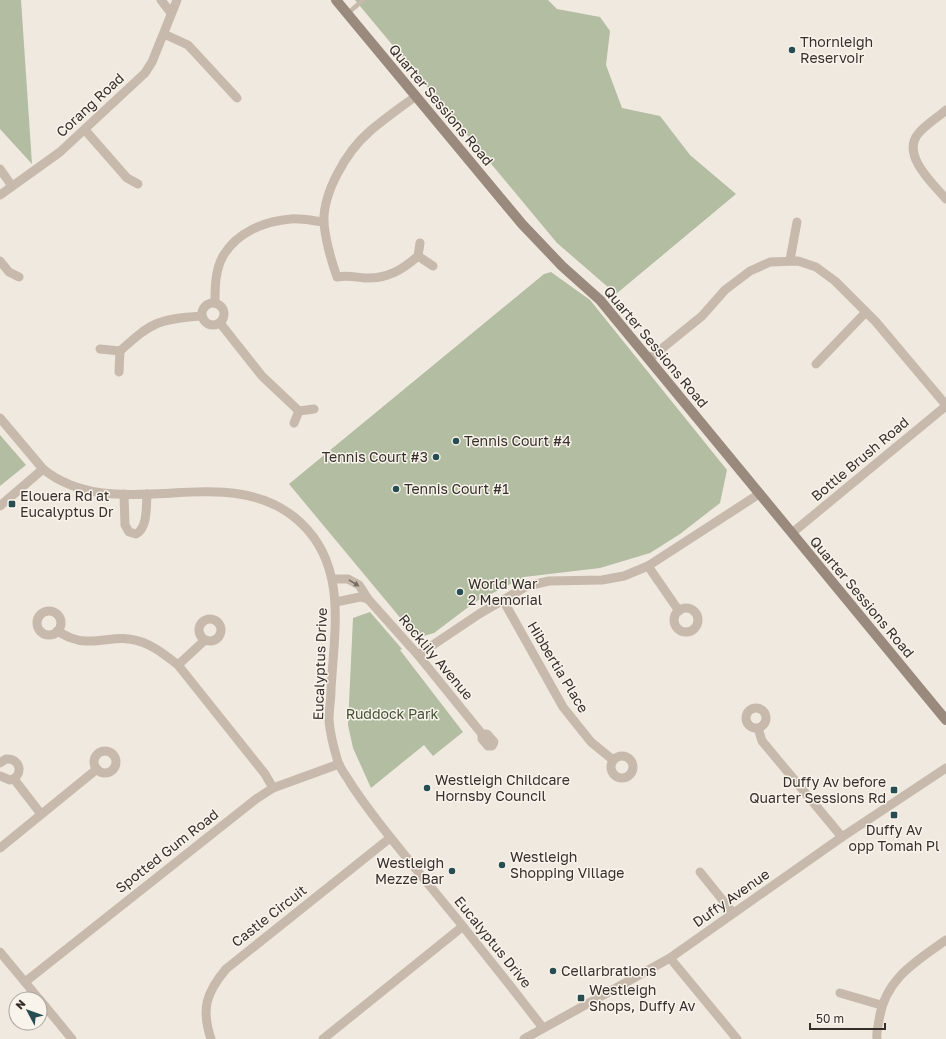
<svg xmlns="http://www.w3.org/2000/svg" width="946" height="1039" viewBox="0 0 946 1039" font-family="'Golos Text',sans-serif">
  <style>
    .green { fill: #b2bda1 }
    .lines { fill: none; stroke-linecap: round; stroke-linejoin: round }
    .service { stroke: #c7baac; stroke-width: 4.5 }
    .minor { stroke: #c7baac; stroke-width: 9 }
    .secondary { stroke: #9a8a7e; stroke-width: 10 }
    .oneway { fill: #776d64 }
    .poi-dot { fill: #254d52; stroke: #f8f3eb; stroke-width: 1.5 }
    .labels { text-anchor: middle; stroke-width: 3; stroke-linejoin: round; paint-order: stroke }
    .poi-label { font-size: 14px; fill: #362e2a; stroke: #f8f3eb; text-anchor: start }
    .street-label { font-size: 14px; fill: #362e2a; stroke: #f8f3eb }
    .park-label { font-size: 14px; fill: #435131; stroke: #f8f3eb }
  </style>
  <rect width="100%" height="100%" fill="#f0e9df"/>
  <g class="green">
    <path d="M 0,0 L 21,0 L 32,164 L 0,129 Z"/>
    <path d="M 355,0 L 548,0 L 557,9 L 600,17 L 610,31 L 606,65 L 622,108 L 660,116 L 690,155 L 736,194 L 616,294 L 557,243 Z"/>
    <path d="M 551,272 L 590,300 L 727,470 L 720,503 L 680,534 L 650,553 L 600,568 L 524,577 L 475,602 L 434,633 L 417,638 L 289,484 L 544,274 Z"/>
    <path d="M 0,435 L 26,465 L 0,486 Z"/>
    <path d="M 370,612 L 402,649 L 400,650 L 463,732 L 433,756 L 424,745 L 371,788 L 353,748 L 348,725 L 353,618 Z"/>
  </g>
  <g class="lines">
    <path class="service" d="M 347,14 L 363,0"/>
    <g class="minor">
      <path d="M 161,0 L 171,13"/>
      <path d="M 164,34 L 188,45 L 237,98"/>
      <path d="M 416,96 C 400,108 384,119 369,132 C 347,151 322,193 324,224 C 326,242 331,260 337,277 C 348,275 354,277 365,278 C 387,279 402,270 418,256 L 420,243"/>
      <path d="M 946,110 C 937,118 925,125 918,134 C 901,155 933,184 946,199"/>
      <path d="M 85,130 L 127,178 L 138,184"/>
      <path d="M 0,169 L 12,186"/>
      <path d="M 0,195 L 60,152 L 145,73 L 152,62 L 177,0"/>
      <path d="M 418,256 L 433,266"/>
      <path d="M 790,260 L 797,222"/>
      <path d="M 0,261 L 9,272 L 19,277"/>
      <path d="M 215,303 C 215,288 215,270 223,256 C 237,232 265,221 291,219 C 301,218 314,221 324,222"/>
      <circle cx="213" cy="314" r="11"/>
      <path d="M 220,323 L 262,376 L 299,411 L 314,409"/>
      <path d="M 100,349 L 120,351 C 152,322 158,319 202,316"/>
      <path d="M 649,359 L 702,316 L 725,290 L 750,271 L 770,262 L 798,261 L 816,267 L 835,281 L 876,322 L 946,405"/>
      <path d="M 816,364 L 866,312"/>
      <path d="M 119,372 L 120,351"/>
      <path d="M 0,418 L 43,469 C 117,529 230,455 301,523 C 348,567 334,632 331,690 C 331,699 329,710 329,720 C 330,733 334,749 338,762 C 341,770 347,777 351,784 C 369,812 390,837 411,863 C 456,917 500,972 543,1028"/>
      <path d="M 294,423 L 299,411"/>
      <path d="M 124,494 L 125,525 L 129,532 L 136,534 C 148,528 146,506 147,494"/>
      <path d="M 0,506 L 43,469"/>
      <path d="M 792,533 L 946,406"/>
      <path d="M 648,566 L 679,611"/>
      <path d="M 334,579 L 348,579 L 359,585 L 368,599 L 418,655 L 482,734 L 482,739 L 488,746 L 492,746 L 494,742 L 487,734 L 482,734"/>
      <path d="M 503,600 L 563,707 L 591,742 L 613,760"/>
      <path d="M 336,602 L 360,597 L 368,599"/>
      <circle cx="686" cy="620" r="12"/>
      <circle cx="49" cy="623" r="12"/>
      <circle cx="210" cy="630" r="11"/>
      <path d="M 57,631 C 66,636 75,641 86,641 C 101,642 115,637 129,639 C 148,641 164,654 178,665 L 265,774 L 273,788"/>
      <path d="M 418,655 L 479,614 L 527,586 L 549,581 L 602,580 L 624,576 L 648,566 L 759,494"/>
      <path d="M 178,665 L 205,640"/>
      <circle cx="756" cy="718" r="10"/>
      <path d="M 758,728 L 762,741 L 842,837"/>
      <circle cx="105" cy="762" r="11"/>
      <circle cx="622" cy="767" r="11"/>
      <path d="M 0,763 L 6,759 C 21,758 24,776 10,780 L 0,776"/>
      <path d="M 14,779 L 41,814"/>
      <path d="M 0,848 L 97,769"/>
      <path d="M 700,872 L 733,913"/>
      <path d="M 0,952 L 39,999"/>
      <path d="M 670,958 L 737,1039"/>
      <path d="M 25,982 L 256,799 L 273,788 L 339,764"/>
      <path d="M 840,993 L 881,1005"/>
      <path d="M 40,1000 L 72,1039"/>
      <path d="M 211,1039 C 201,1009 206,993 226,969 L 390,838"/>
      <path d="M 323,1039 L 462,927"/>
      <path d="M 524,1039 L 670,958 L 842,837 L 946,768"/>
      <path d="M 877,1039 C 876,1033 878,1027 879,1020 C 885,979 915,962 946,940"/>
    </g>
    <path class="secondary" d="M 336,0 L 522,224 L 562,266 L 600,300 L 946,720"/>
  </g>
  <defs><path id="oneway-solid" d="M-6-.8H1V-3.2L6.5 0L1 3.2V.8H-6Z"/></defs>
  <use class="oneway" href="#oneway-solid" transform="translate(354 583) rotate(32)"/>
  <g class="poi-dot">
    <circle cx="792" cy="50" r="4"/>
    <circle cx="456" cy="441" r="4"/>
    <circle cx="436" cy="457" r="4"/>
    <circle cx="396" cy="489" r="4"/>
    <rect x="8" y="500" width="8" height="8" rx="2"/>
    <circle cx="460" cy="592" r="4"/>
    <circle cx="427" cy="788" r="4"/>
    <rect x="890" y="786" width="8" height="8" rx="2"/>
    <rect x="890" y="811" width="8" height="8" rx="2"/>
    <circle cx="502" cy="865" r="4"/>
    <circle cx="452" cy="871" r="4"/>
    <circle cx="553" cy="971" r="4"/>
    <rect x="577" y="994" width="8" height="8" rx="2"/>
  </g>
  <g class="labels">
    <g class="poi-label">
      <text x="800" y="47">Thornleigh<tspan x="800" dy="16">Reservoir</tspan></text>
      <text x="464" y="446">Tennis Court #4</text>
      <text x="428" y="462" text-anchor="end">Tennis Court #3</text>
      <text x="404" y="494">Tennis Court #1</text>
      <text x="20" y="501">Elouera Rd at<tspan x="20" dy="16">Eucalyptus Dr</tspan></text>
      <text x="468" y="589">World War<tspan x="468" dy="16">2 Memorial</tspan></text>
      <text x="435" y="785">Westleigh Childcare<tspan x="435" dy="16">Hornsby Council</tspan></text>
      <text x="886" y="787" text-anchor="end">Duffy Av before<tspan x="886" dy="16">Quarter Sessions Rd</tspan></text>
      <text x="894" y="835" text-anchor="middle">Duffy Av<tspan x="894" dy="16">opp Tomah Pl</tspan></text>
      <text x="510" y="862">Westleigh<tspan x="510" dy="16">Shopping Village</tspan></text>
      <text x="444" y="868" text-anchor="end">Westleigh<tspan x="444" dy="16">Mezze Bar</tspan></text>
      <text x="561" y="976">Cellarbrations</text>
      <text x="589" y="995">Westleigh<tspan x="589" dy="16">Shops, Duffy Av</tspan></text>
    </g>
    <g class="street-label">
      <text transform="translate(90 105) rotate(-43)" y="5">Corang Road</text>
      <text transform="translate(441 105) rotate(50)" y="5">Quarter Sessions Road</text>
      <text transform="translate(656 347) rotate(50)" y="5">Quarter Sessions Road</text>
      <text transform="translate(860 459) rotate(-40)" y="5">Bottle Brush Road</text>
      <text transform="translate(862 597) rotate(50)" y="5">Quarter Sessions Road</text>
      <text transform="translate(436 657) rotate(50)" y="5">Rocklily Avenue</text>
      <text transform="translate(320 664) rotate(-88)" y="5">Eucalyptus Drive</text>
      <text transform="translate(558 667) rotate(59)" y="5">Hibbertia Place</text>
      <text transform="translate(167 851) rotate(-38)" y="5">Spotted Gum Road</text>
      <text transform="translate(731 898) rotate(-35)" y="5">Duffy Avenue</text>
      <text transform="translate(269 916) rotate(-38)" y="5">Castle Circuit</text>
      <text transform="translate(493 942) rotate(51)" y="5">Eucalyptus Drive</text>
    </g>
    <g class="park-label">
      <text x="392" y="719">Ruddock Park</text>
    </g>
  </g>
  <g transform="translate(28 1011) rotate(311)"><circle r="19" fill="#f8f3eb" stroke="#aaa49e"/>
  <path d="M0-3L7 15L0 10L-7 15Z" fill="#254d52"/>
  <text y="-6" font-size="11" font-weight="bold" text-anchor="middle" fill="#362e2a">N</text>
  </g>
  <path d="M810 1023v6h75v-6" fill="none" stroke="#362e2a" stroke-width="2"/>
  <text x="816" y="1023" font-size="12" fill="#362e2a" stroke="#f8f3eb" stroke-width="3" paint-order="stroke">50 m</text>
</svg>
